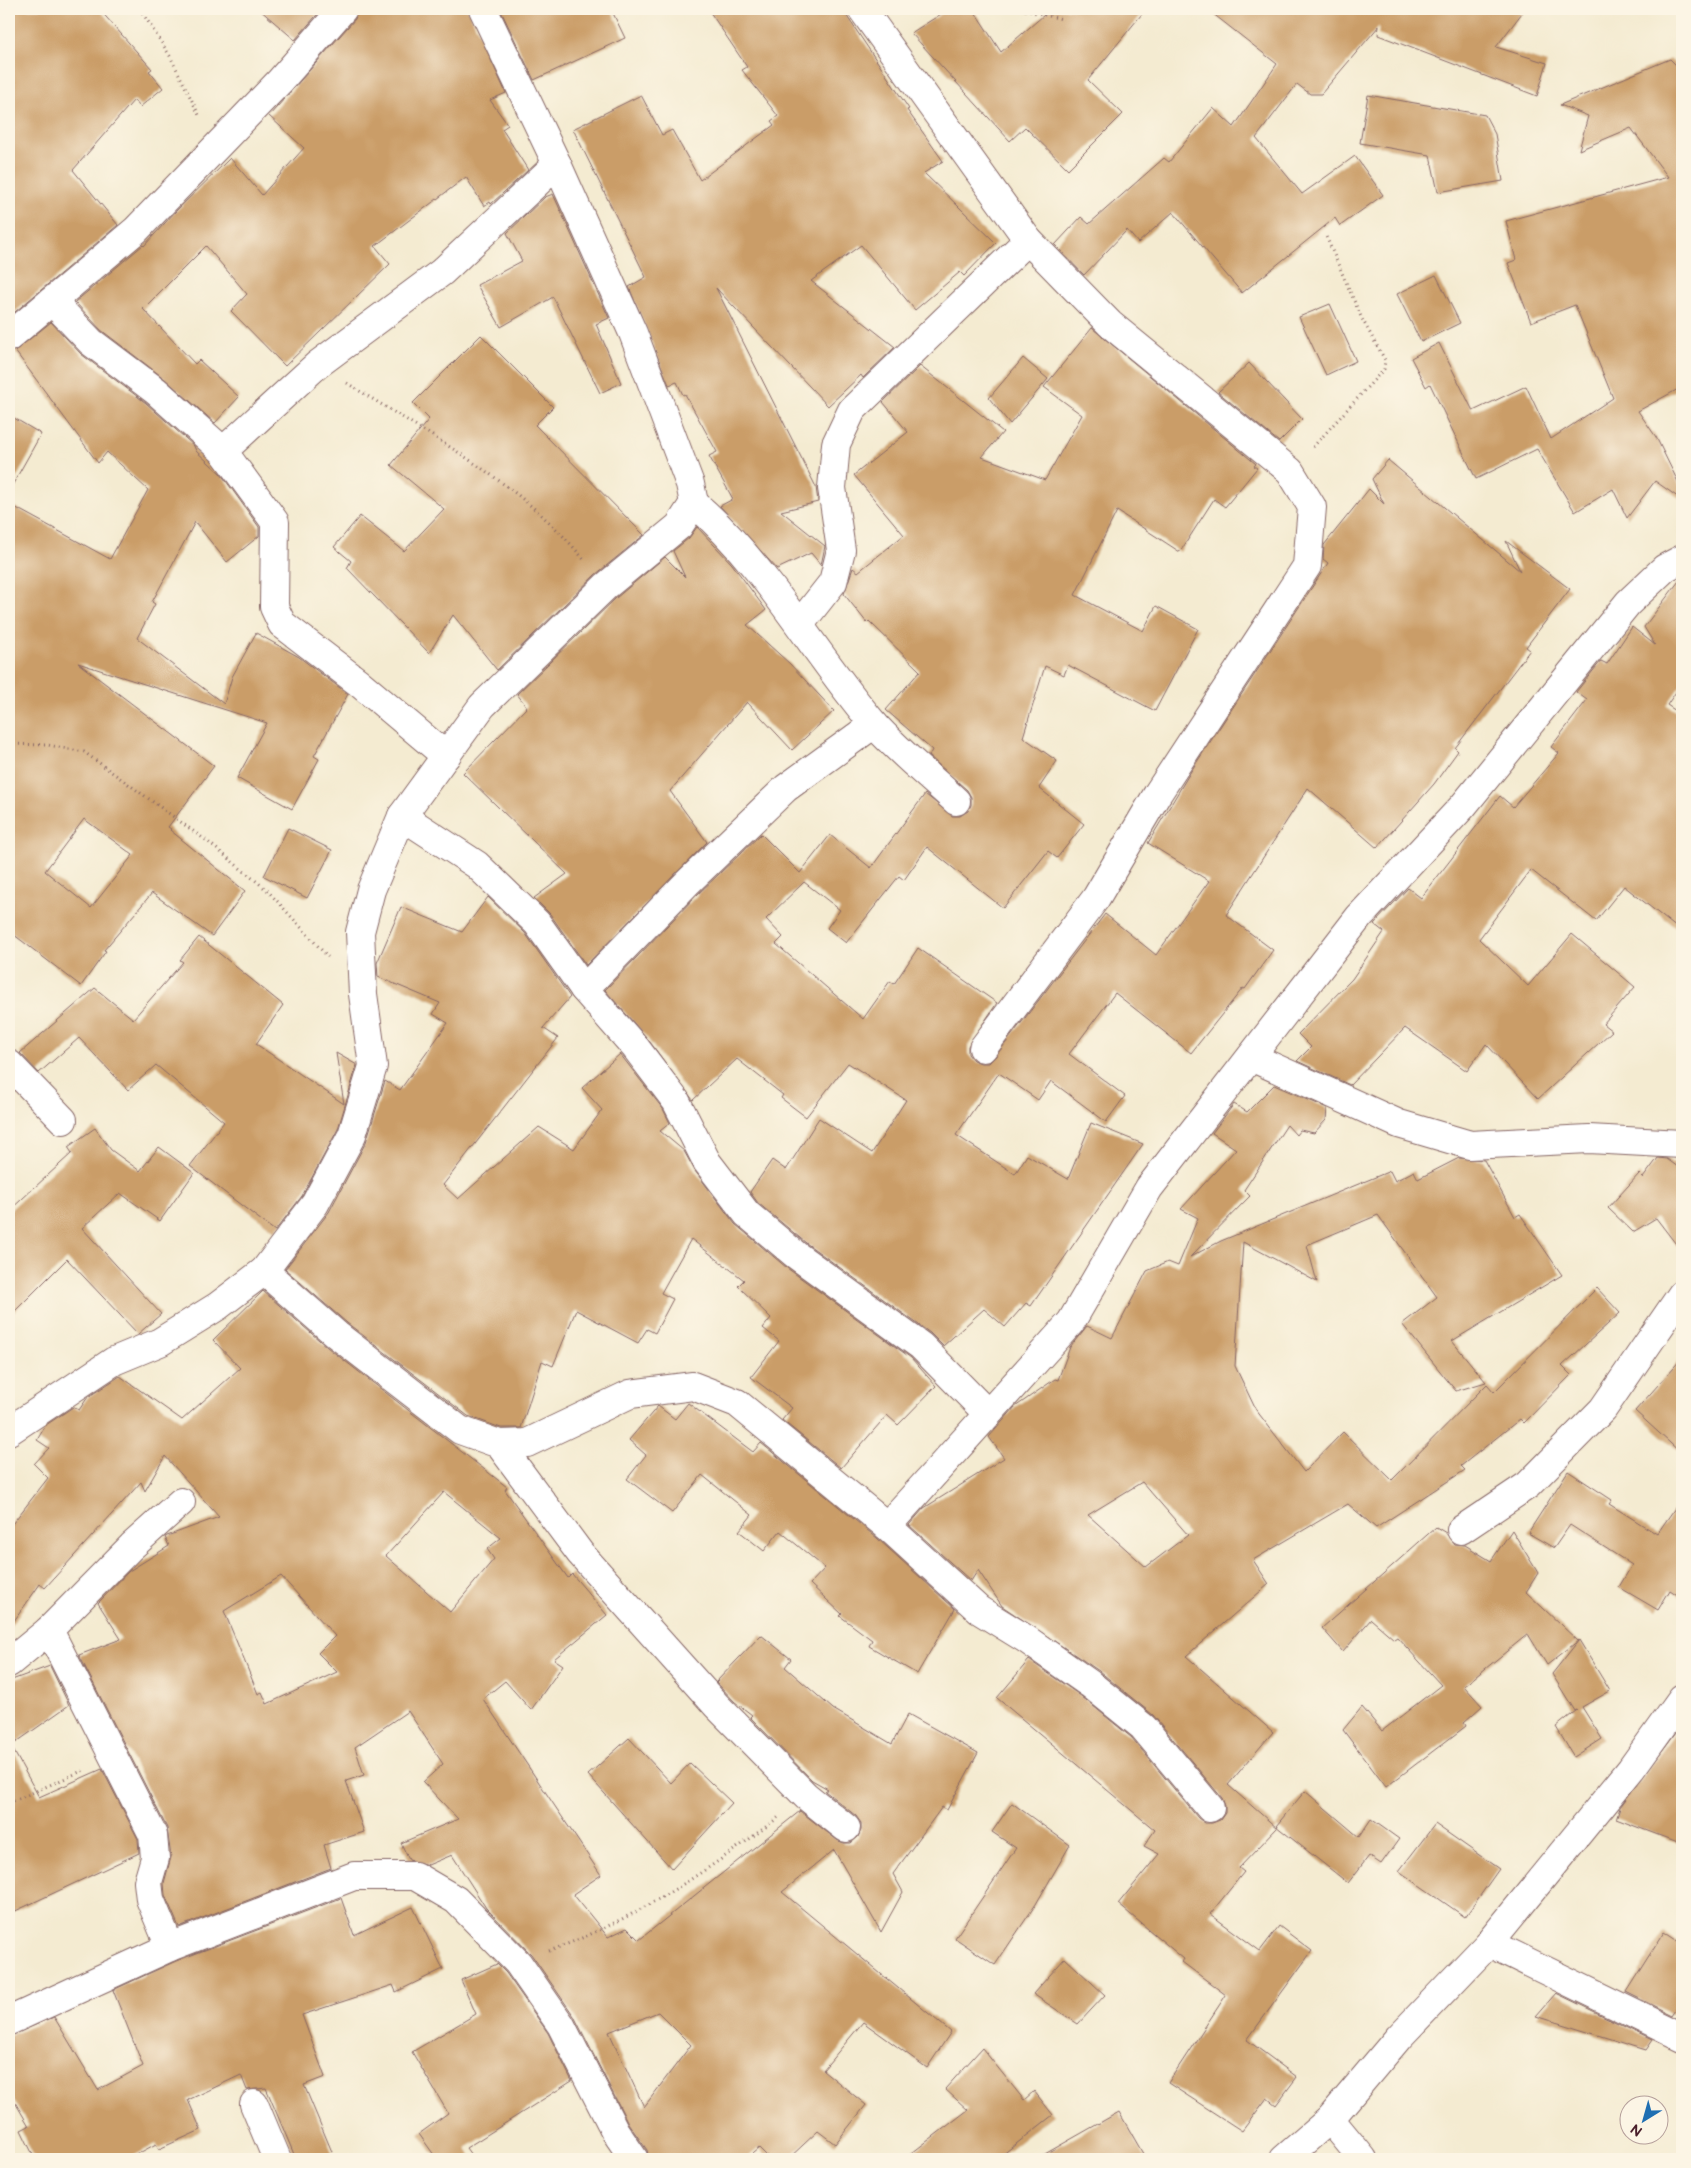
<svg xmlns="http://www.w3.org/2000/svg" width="1691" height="2168" viewBox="0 0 1691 2168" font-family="'Balsamiq Sans',sans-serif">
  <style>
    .building { fill: #ca9d68; fill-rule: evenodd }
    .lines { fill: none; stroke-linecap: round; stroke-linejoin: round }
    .street-casing { stroke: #866665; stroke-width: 30 }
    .path { stroke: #866665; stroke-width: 3; stroke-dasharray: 1 4; stroke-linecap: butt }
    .street { stroke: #fff; stroke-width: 28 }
  </style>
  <rect width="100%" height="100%" fill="#fcf5e5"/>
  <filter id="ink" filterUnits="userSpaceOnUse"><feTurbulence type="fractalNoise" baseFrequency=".02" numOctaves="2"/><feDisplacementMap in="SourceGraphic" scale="10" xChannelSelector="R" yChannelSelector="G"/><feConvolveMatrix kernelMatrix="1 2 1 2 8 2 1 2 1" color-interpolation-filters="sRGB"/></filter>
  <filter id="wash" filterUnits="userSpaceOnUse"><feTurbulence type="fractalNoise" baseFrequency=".0096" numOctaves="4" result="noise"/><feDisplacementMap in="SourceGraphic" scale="20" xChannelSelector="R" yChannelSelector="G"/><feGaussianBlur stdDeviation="1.12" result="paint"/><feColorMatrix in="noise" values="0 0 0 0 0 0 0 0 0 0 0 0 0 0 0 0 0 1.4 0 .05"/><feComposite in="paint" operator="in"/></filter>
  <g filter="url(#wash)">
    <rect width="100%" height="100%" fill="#f4ebd1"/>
    <g id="blocks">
      <g class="building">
        <path d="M 9,9 L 99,9 L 152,69 L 149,71 L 163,88 L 140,107 L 134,100 L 73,170 L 118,225 L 9,317 Z"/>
        <path d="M 259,9 L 322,9 L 295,40 Z"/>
        <path d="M 358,9 L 468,9 L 506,93 L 490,100 L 508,125 L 502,129 L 528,170 L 491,204 L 490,202 L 484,206 L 466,177 L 375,246 L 390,264 L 285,366 L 231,311 L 247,294 L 206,246 L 143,309 L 195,364 L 199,360 L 239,397 L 215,423 L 165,379 L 101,330 L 75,302 L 143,245 L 144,246 L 175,212 L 230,158 L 262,195 L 304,148 L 269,116 L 355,19 Z"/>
        <path d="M 500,9 L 611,9 L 625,38 L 534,80 Z"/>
        <path d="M 708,9 L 842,9 L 909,109 L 907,110 L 943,161 L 924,173 L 996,243 L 964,276 L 960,272 L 915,310 L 861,245 L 811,281 L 895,347 L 863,378 L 861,375 L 828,406 L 716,288 L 816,487 L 818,502 L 781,511 L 825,546 L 821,565 L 811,553 L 777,569 L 720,506 L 733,499 L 709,456 L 717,452 L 685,394 L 683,395 L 677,382 L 669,385 L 629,287 L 646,277 L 573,129 L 641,95 L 662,135 L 672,130 L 700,180 L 774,125 L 771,121 L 778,116 L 742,70 L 747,67 Z"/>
        <path d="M 949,9 L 973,9 L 1001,52 L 1051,9 L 1146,9 L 1088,80 L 1123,114 L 1068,169 L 1025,127 L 1010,141 L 911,33 Z"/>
        <path d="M 1207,9 L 1525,9 L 1496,47 L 1547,63 L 1537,96 L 1378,35 L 1379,26 L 1321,94 L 1310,94 L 1297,84 L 1256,138 L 1302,194 L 1355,156 L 1383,195 L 1340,226 L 1335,218 L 1242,293 L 1173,212 L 1138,243 L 1127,230 L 1084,275 L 1055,245 L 1081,217 L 1089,224 L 1164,158 L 1169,162 L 1213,108 L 1234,127 L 1277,64 Z"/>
        <path d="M 1670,59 L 1682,71 L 1682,387 L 1638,411 L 1656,437 L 1682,490 L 1682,500 L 1655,481 L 1627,518 L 1613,489 L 1575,512 L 1537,449 L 1476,479 L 1430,384 L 1426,387 L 1411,358 L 1439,343 L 1473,411 L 1526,386 L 1551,439 L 1613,398 L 1575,305 L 1531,322 L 1508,263 L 1516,260 L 1506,221 L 1668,177 L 1631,128 L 1579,150 L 1588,116 L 1560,105 Z"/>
        <path d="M 1368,95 L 1485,115 L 1495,134 L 1503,181 L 1438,192 L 1430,155 L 1360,143 Z"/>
        <path d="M 553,194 L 609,318 L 596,324 L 621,383 L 600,393 L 553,297 L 501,327 L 477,285 L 522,261 L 507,233 L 545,197 Z"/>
        <path d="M 1436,275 L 1460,323 L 1421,342 L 1397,294 Z"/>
        <path d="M 1330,304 L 1356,361 L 1326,375 L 1299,317 Z"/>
        <path d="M 51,322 L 81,354 L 146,403 L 194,446 L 196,451 L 221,474 L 259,527 L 259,536 L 227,562 L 195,522 L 152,602 L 155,604 L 137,638 L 224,704 L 232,677 L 256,633 L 299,657 L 348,694 L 314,756 L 319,759 L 292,809 L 237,778 L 267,723 L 78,663 L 214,766 L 168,827 L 171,829 L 170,830 L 245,891 L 212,936 L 152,893 L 104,950 L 106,951 L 81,986 L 9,931 L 9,504 L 110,559 L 148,490 L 107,452 L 98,463 L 15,351 ZM 84,819 L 133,855 L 91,908 L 45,871 Z"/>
        <path d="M 1092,328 L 1256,464 L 1254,466 L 1257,468 L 1225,507 L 1214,499 L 1180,552 L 1117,511 L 1075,595 L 1143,631 L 1156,606 L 1198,629 L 1155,711 L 1068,665 L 1064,675 L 1045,666 L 1023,737 L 1057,761 L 1039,788 L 1084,824 L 1057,858 L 1048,851 L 1003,908 L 927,847 L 904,880 L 899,876 L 846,943 L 827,928 L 840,910 L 804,882 L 766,919 L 783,937 L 776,944 L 863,1019 L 890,981 L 894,984 L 918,948 L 997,1003 L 968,1046 L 968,1054 L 973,1060 L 981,1063 L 989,1063 L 995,1057 L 1105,914 L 1156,955 L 1209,881 L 1148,843 L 1191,771 L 1328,563 L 1323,559 L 1324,545 L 1369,489 L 1384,504 L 1372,479 L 1388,460 L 1520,571 L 1506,541 L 1570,589 L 1526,647 L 1530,650 L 1455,748 L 1458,751 L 1434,784 L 1377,848 L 1308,788 L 1226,915 L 1273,950 L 1245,989 L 1243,988 L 1191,1053 L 1115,993 L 1069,1054 L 1125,1096 L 1106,1122 L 1051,1081 L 1038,1100 L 999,1073 L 956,1135 L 1015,1174 L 1027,1155 L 1068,1179 L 1091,1123 L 1143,1144 L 1031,1306 L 1026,1303 L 1005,1327 L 984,1309 L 943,1346 L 930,1333 L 806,1243 L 758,1203 L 750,1192 L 772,1160 L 786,1170 L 819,1118 L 872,1153 L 906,1100 L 848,1063 L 806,1117 L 781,1098 L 783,1095 L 737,1059 L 693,1100 L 647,1038 L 605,990 L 698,894 L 761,834 L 800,873 L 830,835 L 871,868 L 925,794 L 952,816 L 960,816 L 968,811 L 971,805 L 971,797 L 967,790 L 929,756 L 932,750 L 886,710 L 920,671 L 869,621 L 867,623 L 844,594 L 853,568 L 858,572 L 904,535 L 854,475 L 908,432 L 883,402 L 920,366 L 1003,432 L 982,457 L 1045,480 L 1082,415 L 1044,387 Z"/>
        <path d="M 481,335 L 553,407 L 535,425 L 644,535 L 595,575 L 497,670 L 453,615 L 429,653 L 347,568 L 351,561 L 334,547 L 360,516 L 404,551 L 444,509 L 391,465 L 429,419 L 413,403 Z"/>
        <path d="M 1023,358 L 1048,379 L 1010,424 L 989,398 Z"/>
        <path d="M 1249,363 L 1302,419 L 1279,442 L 1218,392 Z"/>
        <path d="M 9,415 L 41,434 L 9,491 Z"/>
        <path d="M 697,527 L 732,564 L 766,610 L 747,625 L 790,664 L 834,711 L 792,750 L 747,702 L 670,791 L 707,842 L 586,965 L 550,914 L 534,898 L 567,874 L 463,773 L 527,707 L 517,694 L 616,598 L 665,557 L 685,577 L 673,551 L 689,538 Z"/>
        <path d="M 1682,577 L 1682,690 L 1680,686 L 1667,705 L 1682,715 L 1682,932 L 1624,886 L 1596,921 L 1531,870 L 1479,939 L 1528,986 L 1572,934 L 1635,987 L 1603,1024 L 1612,1031 L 1538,1099 L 1486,1044 L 1467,1071 L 1405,1028 L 1350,1085 L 1297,1061 L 1311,1047 L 1298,1034 L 1352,979 L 1384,932 L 1374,924 L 1408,888 L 1421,898 L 1500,796 L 1513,807 L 1559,753 L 1551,747 L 1587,700 L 1576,692 L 1601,661 L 1607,664 L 1632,627 L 1655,645 L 1644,627 Z"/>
        <path d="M 288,828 L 332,850 L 307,898 L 264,876 Z"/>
        <path d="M 488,897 L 525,933 L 570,997 L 543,1028 L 558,1038 L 443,1185 L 458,1199 L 539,1127 L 574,1149 L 602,1110 L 582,1088 L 620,1054 L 663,1109 L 670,1123 L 660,1131 L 684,1151 L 695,1171 L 735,1224 L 787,1268 L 911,1358 L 936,1386 L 898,1425 L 887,1415 L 841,1468 L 782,1420 L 792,1408 L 751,1377 L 779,1341 L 763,1328 L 771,1318 L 738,1286 L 744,1280 L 691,1239 L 661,1293 L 673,1299 L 655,1333 L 647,1329 L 638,1343 L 576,1310 L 553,1366 L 542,1361 L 521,1428 L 501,1428 L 468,1416 L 347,1323 L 285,1269 L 329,1212 L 366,1142 L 385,1081 L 400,1090 L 448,1023 L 433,1014 L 440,1003 L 378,977 L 377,963 L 401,907 L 462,932 Z"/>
        <path d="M 199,937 L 283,1005 L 256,1044 L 344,1104 L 336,1053 L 357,1065 L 338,1129 L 302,1196 L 275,1231 L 190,1166 L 224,1122 L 156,1065 L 128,1090 L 79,1038 L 39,1073 L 20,1053 L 95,988 L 133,1019 L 183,962 L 180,960 Z"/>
        <path d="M 1274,1085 L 1327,1108 L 1326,1120 L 1314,1133 L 1300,1130 L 1296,1135 L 1287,1125 L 1244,1190 L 1250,1196 L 1190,1257 L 1221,1241 L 1390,1171 L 1395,1181 L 1414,1171 L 1418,1179 L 1459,1158 L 1484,1160 L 1515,1217 L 1520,1214 L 1562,1275 L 1452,1341 L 1486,1382 L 1456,1391 L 1402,1324 L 1437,1297 L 1378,1215 L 1307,1245 L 1317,1282 L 1243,1242 L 1235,1366 L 1256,1410 L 1304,1472 L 1343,1432 L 1392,1480 L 1487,1384 L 1494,1392 L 1597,1288 L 1620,1313 L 1562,1366 L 1571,1375 L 1524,1423 L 1520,1419 L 1461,1466 L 1465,1470 L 1376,1528 L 1348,1504 L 1253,1560 L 1269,1584 L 1186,1656 L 1273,1732 L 1228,1785 L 1277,1828 L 1239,1868 L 1244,1872 L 1210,1914 L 1260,1951 L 1279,1926 L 1312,1951 L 1247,2040 L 1297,2077 L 1276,2105 L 1267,2098 L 1242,2131 L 1168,2083 L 1226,1995 L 1182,1962 L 1184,1959 L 1118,1904 L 1159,1854 L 1144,1846 L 1155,1830 L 997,1698 L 1029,1660 L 1081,1696 L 1132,1738 L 1198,1818 L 1205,1823 L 1212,1823 L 1220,1820 L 1225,1813 L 1225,1806 L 1222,1798 L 1153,1715 L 1099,1671 L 1002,1606 L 978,1570 L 971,1581 L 909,1525 L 924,1508 L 1004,1458 L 989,1437 L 1015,1407 L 1055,1379 L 1058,1380 L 1070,1347 L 1087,1326 L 1112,1338 L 1147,1271 L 1168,1262 L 1178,1266 L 1198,1218 L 1181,1209 L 1236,1149 L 1212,1133 L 1234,1104 L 1247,1112 ZM 1142,1482 L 1188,1535 L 1146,1567 L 1088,1515 Z"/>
        <path d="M 95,1128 L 111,1150 L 140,1171 L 159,1147 L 194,1173 L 160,1221 L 120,1193 L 82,1228 L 161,1314 L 138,1334 L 67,1259 L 9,1317 L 9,1211 L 72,1153 L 68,1147 Z"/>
        <path d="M 1658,1158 L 1667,1159 L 1682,1170 L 1682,1252 L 1656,1218 L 1633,1232 L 1608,1208 L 1639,1174 L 1643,1178 Z"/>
        <path d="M 263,1291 L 327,1347 L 507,1487 L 505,1490 L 568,1578 L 572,1574 L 607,1615 L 554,1659 L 563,1665 L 531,1710 L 505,1681 L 483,1699 L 601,1875 L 573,1894 L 608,1937 L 627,1928 L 639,1940 L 800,1811 L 837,1840 L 844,1843 L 851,1843 L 858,1837 L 861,1830 L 861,1823 L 856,1816 L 825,1791 L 828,1789 L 812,1780 L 750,1717 L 752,1715 L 735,1702 L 716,1682 L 761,1635 L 791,1659 L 785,1667 L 833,1709 L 892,1744 L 908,1714 L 978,1753 L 947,1810 L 942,1807 L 893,1874 L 903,1892 L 881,1932 L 834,1850 L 782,1892 L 951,2032 L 927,2068 L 863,2022 L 823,2070 L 866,2105 L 835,2144 L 818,2131 L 788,2159 L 770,2159 L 759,2148 L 746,2159 L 649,2159 L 647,2150 L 628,2123 L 574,2016 L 531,1954 L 486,1908 L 452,1855 L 428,1865 L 409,1860 L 401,1843 L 458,1819 L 423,1782 L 443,1764 L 408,1711 L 355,1747 L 364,1775 L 346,1781 L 364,1832 L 324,1845 L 331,1868 L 179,1927 L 165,1895 L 164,1883 L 171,1857 L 167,1828 L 79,1655 L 121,1639 L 98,1603 L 129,1571 L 169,1546 L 165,1537 L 167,1536 L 219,1517 L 165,1456 L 145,1491 L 141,1482 L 45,1588 L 40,1584 L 9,1628 L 9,1528 L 48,1478 L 34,1464 L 49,1448 L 37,1440 L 46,1425 L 73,1407 L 79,1410 L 88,1397 L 120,1376 L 182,1420 L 240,1368 L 213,1340 ZM 444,1492 L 501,1538 L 487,1549 L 494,1559 L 450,1612 L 386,1556 ZM 281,1576 L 335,1636 L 318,1653 L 337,1672 L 267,1704 L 262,1692 L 258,1694 L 224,1611 ZM 658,2012 L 691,2045 L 644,2107 L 609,2032 Z"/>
        <path d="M 1682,1358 L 1682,1454 L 1635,1411 Z"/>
        <path d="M 688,1403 L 753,1452 L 761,1443 L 877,1538 L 955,1609 L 917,1674 L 869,1646 L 872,1640 L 840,1616 L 842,1614 L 810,1584 L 825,1568 L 780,1531 L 764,1551 L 739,1531 L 752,1515 L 702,1475 L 672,1513 L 627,1479 L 646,1455 L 629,1440 L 658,1406 L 675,1419 Z"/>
        <path d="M 1568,1471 L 1612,1500 L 1609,1504 L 1657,1534 L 1682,1498 L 1682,1598 L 1670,1590 L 1658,1610 L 1619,1587 L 1632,1565 L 1570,1525 L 1554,1548 L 1528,1533 Z"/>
        <path d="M 1436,1527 L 1446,1533 L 1454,1544 L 1465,1545 L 1491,1561 L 1512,1530 L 1538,1573 L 1526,1592 L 1578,1641 L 1547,1665 L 1528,1634 L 1464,1686 L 1482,1706 L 1464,1722 L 1466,1726 L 1386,1787 L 1343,1730 L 1362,1707 L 1382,1731 L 1441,1685 L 1397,1637 L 1394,1639 L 1371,1619 L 1343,1652 L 1322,1628 Z"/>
        <path d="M 1579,1640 L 1610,1691 L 1582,1707 L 1602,1739 L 1574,1757 L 1556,1727 L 1577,1710 L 1575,1711 L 1552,1674 Z"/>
        <path d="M 50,1666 L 69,1705 L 11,1746 L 39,1797 L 102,1769 L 138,1839 L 139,1853 L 9,1914 L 9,1681 Z"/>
        <path d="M 1682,1724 L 1682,1844 L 1616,1819 L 1620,1807 Z"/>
        <path d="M 629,1738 L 671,1783 L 690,1763 L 732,1803 L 672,1869 L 588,1775 Z"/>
        <path d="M 1305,1791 L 1359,1837 L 1371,1819 L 1399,1839 L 1381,1864 L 1369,1856 L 1348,1883 L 1276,1826 Z"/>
        <path d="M 1012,1803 L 1070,1845 L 1036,1904 L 995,1965 L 955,1938 L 1016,1848 L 992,1832 Z"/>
        <path d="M 1435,1824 L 1499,1869 L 1465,1917 L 1399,1871 Z"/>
        <path d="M 341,1898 L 354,1935 L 413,1907 L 443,1969 L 396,1992 L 393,1985 L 302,2015 L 325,2077 L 304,2085 L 335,2159 L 296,2159 L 266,2088 L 247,2090 L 241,2075 L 188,2100 L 201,2130 L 159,2149 L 156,2144 L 128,2159 L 35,2159 L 21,2130 L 29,2126 L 9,2092 L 9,2036 L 54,2017 L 98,2090 L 143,2066 L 113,1990 L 176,1961 Z"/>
        <path d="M 1664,1932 L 1682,1944 L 1682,2000 L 1672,2015 L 1626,1992 Z"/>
        <path d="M 1065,1958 L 1105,1995 L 1078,2024 L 1033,1994 Z"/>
        <path d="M 497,1964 L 506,1973 L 548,2033 L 572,2081 L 466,2148 L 474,2159 L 437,2159 L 419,2134 L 448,2113 L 412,2052 L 476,2014 L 461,1980 Z"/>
        <path d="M 1556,1993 L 1653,2040 L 1646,2050 L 1536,2016 Z"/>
        <path d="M 982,2048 L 1024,2100 L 1034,2091 L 1053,2115 L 997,2159 L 904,2159 L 968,2110 L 945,2089 Z"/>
        <path d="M 1119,2112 L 1146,2159 L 1036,2159 Z"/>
      </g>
    </g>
  </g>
  <g filter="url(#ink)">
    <use href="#blocks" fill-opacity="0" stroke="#866665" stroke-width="1"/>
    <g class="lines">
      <defs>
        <g id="street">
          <path d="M 862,9 L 1028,240 L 1110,324 L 1290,471 L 1312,507 L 1307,566 L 1158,793 L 1096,898 L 983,1048"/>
          <path d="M 52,301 L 91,342 L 156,391 L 223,451 L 275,522 L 274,607 L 282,624 L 358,682 L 446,756"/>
          <path d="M 9,337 L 136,230 L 280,81 L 343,9"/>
          <path d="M 223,451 L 317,365 L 442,272 L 557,164"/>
          <path d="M 694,503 C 766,565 812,651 873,723 C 898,751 929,776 956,801"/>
          <path d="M 800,624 L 833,582 L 841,550 L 832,488 L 836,444 L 852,410 L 1028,240"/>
          <path d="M 402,816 L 477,865 L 537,923 L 584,989 L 635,1047 L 676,1101 L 707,1162 L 747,1214 L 796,1255 L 921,1346 L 988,1414"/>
          <path d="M 584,989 L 687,883 L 786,788 L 874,724"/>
          <path d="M 1251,1057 L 1399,1124 L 1470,1145 L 1589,1139 L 1682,1144"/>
          <path d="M 9,1064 L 63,1120"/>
          <path d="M 264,1271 L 337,1335 L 460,1430 L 499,1444 L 527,1443 L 630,1394 L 693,1386 L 737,1403 L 887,1526 L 979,1610 L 1026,1639 L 1090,1684 L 1143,1727 L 1210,1808"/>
          <path d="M 9,1431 L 114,1361 L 160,1342 L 218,1306 L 264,1271 L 315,1204 L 352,1135 L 373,1066 L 363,994 L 360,932 L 371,890 L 402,816 L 482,706 L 606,586 L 679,526 L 694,503 L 690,484 L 633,333 L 557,164 L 483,9"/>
          <path d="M 499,1444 L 580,1553 L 717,1706 L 806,1796 L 846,1828"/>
          <path d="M 887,1526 L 1071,1322 L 1149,1188 L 1359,917 L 1463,806 L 1628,603 L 1665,568 L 1682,559"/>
          <path d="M 1461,1530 L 1528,1485 L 1603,1409 L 1682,1294"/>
          <path d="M 49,1630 L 153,1835 L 155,1858 L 148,1882 L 150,1899 L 170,1947"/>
          <path d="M 9,1663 L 49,1630 L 132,1546 L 181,1502"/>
          <path d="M 1489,1943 L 1682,2037"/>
          <path d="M 9,2021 L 170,1947 L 354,1876 L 415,1876 L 456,1900 L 518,1963 L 561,2025 L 615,2131 L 634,2159"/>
          <path d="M 254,2104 L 277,2159"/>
          <path d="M 1330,2119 L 1363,2159"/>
          <path d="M 1284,2159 L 1330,2119 L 1399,2037 L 1489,1943 L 1631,1769 L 1682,1698"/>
        </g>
      </defs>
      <use href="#street" class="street-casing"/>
      <g class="path">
        <path d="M 140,9 L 170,56 L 200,117"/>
        <path d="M 1020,9 L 1062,19"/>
        <path d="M 347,383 C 427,434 525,485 585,561"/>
        <path d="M 1313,447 L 1384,369 L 1385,360 L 1362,319 L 1325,234"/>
        <path d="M 9,744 L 48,745 L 84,752 L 207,841 L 267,890 L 328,957"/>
        <path d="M 9,1803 L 84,1770"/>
        <path d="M 549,1951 C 632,1921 710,1870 780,1816"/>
      </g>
      <use href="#street" class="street"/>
    </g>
  </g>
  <rect width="1691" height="2168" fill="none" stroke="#fcf5e5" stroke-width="30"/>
  <g transform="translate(1644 2120) rotate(217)"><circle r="24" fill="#fcf5e5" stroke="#b59f9b"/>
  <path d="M0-4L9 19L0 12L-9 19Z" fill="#1f6fb2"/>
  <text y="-8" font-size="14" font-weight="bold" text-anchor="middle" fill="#4a1f2b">N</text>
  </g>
</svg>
